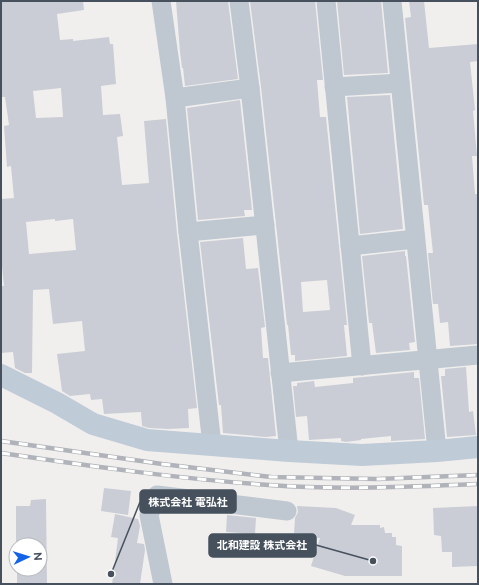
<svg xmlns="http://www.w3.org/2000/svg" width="479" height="585" viewBox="0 0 479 585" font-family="Raleway,'Noto Sans JP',sans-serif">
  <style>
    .building { fill: #cacdd5; fill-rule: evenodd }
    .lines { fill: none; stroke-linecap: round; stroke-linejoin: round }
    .street { stroke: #bfc8d1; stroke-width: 19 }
    .secondary { stroke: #c0cbd8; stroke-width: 22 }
    .rail-casing { stroke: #b0b3b9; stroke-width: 4.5 }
    .rail { stroke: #fff; stroke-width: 3; stroke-dasharray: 9; stroke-linecap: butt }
    .leader { fill: none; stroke: #46515d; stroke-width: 1.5 }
    .callout-dot { fill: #46515d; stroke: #fff; stroke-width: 1.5 }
    .callout { fill: #46515d; stroke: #46515d; stroke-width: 1.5 }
    .callout-label { font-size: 11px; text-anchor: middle; font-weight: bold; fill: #fff }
  </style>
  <rect width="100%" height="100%" fill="#f1efee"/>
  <g class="building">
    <path d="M 1,1 L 83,1 L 84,10 L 57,14 L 60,40 L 73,39 L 73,41 L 109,37 L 110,44 L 113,44 L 116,84 L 101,86 L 103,115 L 120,114 L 123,136 L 117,137 L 122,185 L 149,183 L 144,121 L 166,119 L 177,233 L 197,408 L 188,409 L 189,428 L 168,429 L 149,428 L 142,426 L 141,412 L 104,414 L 102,399 L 91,400 L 90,394 L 70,396 L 62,391 L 57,354 L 85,351 L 82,321 L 53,324 L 49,289 L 33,290 L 32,373 L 25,373 L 15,368 L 13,352 L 1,353 L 1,286 L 4,286 L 1,257 L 1,199 L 14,198 L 11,166 L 7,167 L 4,126 L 9,125 L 5,97 L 1,97 ZM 61,88 L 63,117 L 36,118 L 33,91 ZM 55,219 L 55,221 L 73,219 L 76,250 L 29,254 L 26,222 Z"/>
    <path d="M 176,1 L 228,1 L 238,79 L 185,86 L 183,68 L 182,68 L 180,52 Z"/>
    <path d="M 250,1 L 315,1 L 323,80 L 317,80 L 320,117 L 326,117 L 347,325 L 344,325 L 347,356 L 295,361 L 295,355 L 291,355 L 288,325 L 287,325 L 261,87 ZM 327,280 L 330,310 L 303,312 L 301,282 Z"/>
    <path d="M 337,1 L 381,1 L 388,73 L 344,75 Z"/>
    <path d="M 409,1 L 424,1 L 429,48 L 478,44 L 478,61 L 470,62 L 475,110 L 473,111 L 477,156 L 472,156 L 475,194 L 478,194 L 478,344 L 450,346 L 448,322 L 440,323 L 438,304 L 433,304 L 428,253 L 433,253 L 430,225 L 428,205 L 424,205 L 405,18 L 411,17 Z"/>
    <path d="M 390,95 L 403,229 L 360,234 L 347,97 Z"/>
    <path d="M 240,100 L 252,210 L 244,210 L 245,216 L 198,220 L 187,108 Z"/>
    <path d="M 243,238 L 246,269 L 258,268 L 265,327 L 261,328 L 263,358 L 268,358 L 276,436 L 266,437 L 223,433 L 221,405 L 219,405 L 200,242 Z"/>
    <path d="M 405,251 L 405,256 L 406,256 L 415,342 L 409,343 L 410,350 L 376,353 L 372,323 L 369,323 L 362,256 Z"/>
    <path d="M 466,367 L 469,412 L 473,411 L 476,435 L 447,437 L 441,376 L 445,376 L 445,369 Z"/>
    <path d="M 414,372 L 414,378 L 419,378 L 425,439 L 391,441 L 391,436 L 361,439 L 361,440 L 346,442 L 341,441 L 341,438 L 309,440 L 307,416 L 296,417 L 293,386 L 297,386 L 297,383 L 314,381 L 315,387 L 353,383 L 353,378 Z"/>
    <path d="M 104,488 L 131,491 L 128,515 L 101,511 Z"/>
    <path d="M 46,499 L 47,584 L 17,584 L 17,569 L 40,569 L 40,545 L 16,545 L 16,506 L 30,506 L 31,500 Z"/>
    <path d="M 297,506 L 336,508 L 355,515 L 351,525 L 380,525 L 380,528 L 384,527 L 385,533 L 392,533 L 392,537 L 396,537 L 396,545 L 402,546 L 402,576 L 345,576 L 311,566 L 320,538 L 304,537 L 305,534 L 294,533 L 295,518 L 298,512 Z"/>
    <path d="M 478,506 L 478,566 L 452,567 L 452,552 L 442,552 L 441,536 L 434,535 L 433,508 Z"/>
    <path d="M 115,514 L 138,519 L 140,526 L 137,543 L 144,544 L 145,550 L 140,584 L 112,584 L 118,538 L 111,537 Z"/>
    <path d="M 227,515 L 256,518 L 255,534 L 226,532 Z"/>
  </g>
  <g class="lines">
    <g class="street">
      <path d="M 161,1 L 175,98 L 188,232 L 212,445"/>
      <path d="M 239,1 L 250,88 L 289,451"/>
      <path d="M 326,1 L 362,366"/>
      <path d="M 392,1 L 437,451"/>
      <path d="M 334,87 L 400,83"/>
      <path d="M 175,98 L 250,88"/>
      <path d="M 188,232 L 265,225"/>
      <path d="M 350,246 L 415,239"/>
      <path d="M 280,373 L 478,355"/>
      <path d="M 163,584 L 149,515 L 157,495 L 287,511"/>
    </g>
    <path class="secondary" d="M 1,375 L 57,403 L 93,424 L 147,440 L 289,451 L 362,455 L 437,451 L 478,447"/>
    <defs>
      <g id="rail">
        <path d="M 1,441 L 162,464 L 271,477 L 377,479 L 478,475"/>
        <path d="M 1,453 C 90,466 179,479 269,485 C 339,490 408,487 478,484"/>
      </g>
    </defs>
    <use href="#rail" class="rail-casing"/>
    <use href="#rail" class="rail"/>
  </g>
  <path class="leader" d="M111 574L140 502M373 561L316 545"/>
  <g class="callout-dot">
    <circle cx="111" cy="574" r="4"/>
    <circle cx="373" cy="561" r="4"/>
  </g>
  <g class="callout">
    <rect x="140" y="490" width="96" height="23" rx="4"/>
    <rect x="209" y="534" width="107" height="23" rx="4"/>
  </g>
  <g class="callout-label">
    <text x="188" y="506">株式会社 電弘社</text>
    <text x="262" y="549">北和建設 株式会社</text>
  </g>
  <rect width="479" height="585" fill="none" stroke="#46515d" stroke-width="4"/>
  <g transform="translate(28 557) rotate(86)"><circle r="19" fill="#ffffff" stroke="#b5b9be"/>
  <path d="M0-3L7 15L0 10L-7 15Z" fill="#1263e8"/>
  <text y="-6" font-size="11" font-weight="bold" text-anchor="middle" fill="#46515d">N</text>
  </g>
</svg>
